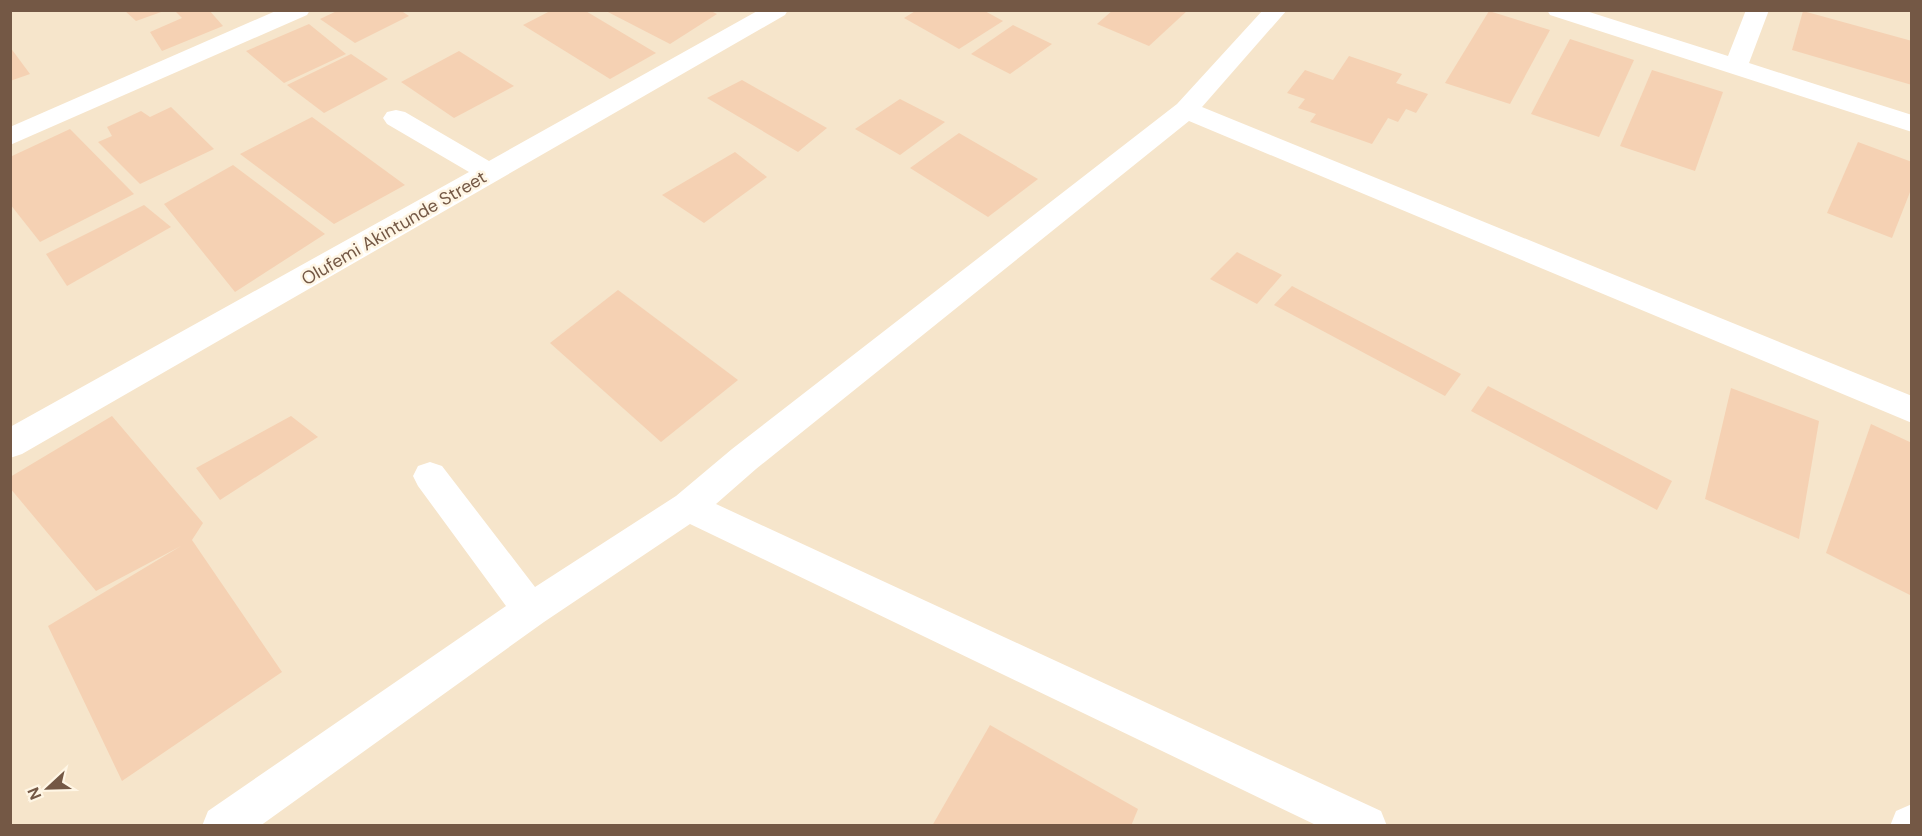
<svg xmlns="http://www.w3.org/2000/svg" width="1922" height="836" viewBox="0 0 1922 836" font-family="'DM Sans',sans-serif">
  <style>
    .residential { fill: #f6e5cb }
    .building { fill: #f5d1b3 }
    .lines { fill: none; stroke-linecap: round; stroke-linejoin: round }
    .minor { fill: #fff; fill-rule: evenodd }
    .labels { text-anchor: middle; stroke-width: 5; stroke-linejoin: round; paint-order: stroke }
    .street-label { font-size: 18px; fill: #745845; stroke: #fff6e5 }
  </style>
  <rect width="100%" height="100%" fill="#fef3dd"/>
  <rect class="residential" x="11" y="11" width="1900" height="814"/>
  <g class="building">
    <path d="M 124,10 L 164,10 L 164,11 L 136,21 Z"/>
    <path d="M 174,10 L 209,10 L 223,26 L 162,51 L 150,32 L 182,18 Z"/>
    <path d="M 339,10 L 400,10 L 409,16 L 355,43 L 320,19 Z"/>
    <path d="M 552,10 L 584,10 L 656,53 L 610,79 L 523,25 Z"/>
    <path d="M 604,10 L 709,10 L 717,14 L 670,44 Z"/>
    <path d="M 917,10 L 983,10 L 1003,21 L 959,49 L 904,18 Z"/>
    <path d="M 1113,10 L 1188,10 L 1149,46 L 1097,24 Z"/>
    <path d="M 1489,11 L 1550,30 L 1510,104 L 1445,83 Z"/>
    <path d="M 1803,11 L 1912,41 L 1912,85 L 1792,50 Z"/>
    <path d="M 309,24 L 346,54 L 284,83 L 246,51 Z"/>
    <path d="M 1013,25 L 1052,44 L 1010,74 L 971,54 Z"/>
    <path d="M 1570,39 L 1634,60 L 1599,137 L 1531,114 Z"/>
    <path d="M 10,47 L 30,74 L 10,81 Z"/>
    <path d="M 459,51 L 514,86 L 454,118 L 401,82 Z"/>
    <path d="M 351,54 L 388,79 L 324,113 L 287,85 Z"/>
    <path d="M 1349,56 L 1402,74 L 1396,83 L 1428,94 L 1416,113 L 1406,109 L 1398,122 L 1388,118 L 1372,144 L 1310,122 L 1316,114 L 1298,108 L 1305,99 L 1287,93 L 1305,70 L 1333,80 Z"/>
    <path d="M 1652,70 L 1723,92 L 1695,171 L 1620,146 Z"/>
    <path d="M 742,80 L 827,128 L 798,152 L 707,98 Z"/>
    <path d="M 900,99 L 945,122 L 900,155 L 855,129 Z"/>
    <path d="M 171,107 L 214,149 L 140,184 L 98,142 L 112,136 L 107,127 L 141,111 L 150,117 Z"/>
    <path d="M 312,117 L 405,185 L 334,224 L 240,154 Z"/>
    <path d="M 70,129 L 134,194 L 40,242 L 10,204 L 10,157 Z"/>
    <path d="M 959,133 L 1038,179 L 988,217 L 910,168 Z"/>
    <path d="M 1858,142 L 1912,162 L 1912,187 L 1892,238 L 1827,213 Z"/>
    <path d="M 735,152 L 767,177 L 704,223 L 662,195 Z"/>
    <path d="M 233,165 L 325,234 L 235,292 L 164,204 Z"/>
    <path d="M 144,205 L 171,227 L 67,286 L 46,254 Z"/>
    <path d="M 1237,252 L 1282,275 L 1257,304 L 1210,279 Z"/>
    <path d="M 1292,286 L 1461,374 L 1445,396 L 1274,305 Z"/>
    <path d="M 618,290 L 738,380 L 661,442 L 550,343 Z"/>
    <path d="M 1488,386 L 1672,481 L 1657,510 L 1471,411 Z"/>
    <path d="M 1731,388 L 1819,421 L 1799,539 L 1705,499 Z"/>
    <path d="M 112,416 L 203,523 L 192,540 L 282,672 L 122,781 L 48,626 L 181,546 L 96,591 L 10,488 L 10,477 Z"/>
    <path d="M 291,416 L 318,437 L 220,500 L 196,468 Z"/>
    <path d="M 1871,424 L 1912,443 L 1912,596 L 1826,553 Z"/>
    <path d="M 990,725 L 1138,809 L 1131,826 L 932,826 Z"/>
  </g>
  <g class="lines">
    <g class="minor">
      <path d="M 278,10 L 310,10 L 307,15 L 10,145 L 10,127 Z"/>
      <path d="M 759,10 L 788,10 L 785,15 L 22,454 L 10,458 L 10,427 L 469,172 L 387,124 L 383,118 L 387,112 L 396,110 L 405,112 L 489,161 Z"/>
      <path d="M 1263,10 L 1287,10 L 1202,107 L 1912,396 L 1912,423 L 1189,121 L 756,469 L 716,504 L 1381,811 L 1387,826 L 1318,826 L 690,524 L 544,622 L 260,826 L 202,826 L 208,811 L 506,606 L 418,486 L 413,476 L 418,466 L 430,462 L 442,466 L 535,587 L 676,496 L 732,449 L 1177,104 Z"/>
      <path d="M 1547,10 L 1583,10 L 1728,56 L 1746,10 L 1769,10 L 1749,63 L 1912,115 L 1912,132 L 1550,15 Z"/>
      <path d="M 1912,804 L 1912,826 L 1890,826 L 1896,811 Z"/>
    </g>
  </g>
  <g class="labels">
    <g class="street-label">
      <text transform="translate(394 228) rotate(-30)" y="6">Olufemi Akintunde Street</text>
    </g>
  </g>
  <rect width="1922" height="836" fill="none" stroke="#745845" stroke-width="24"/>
  <g transform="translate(48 788) rotate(248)" stroke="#fff6e5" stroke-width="4.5" paint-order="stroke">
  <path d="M0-4.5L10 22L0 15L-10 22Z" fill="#745845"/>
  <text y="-9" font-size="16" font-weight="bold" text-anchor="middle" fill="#745845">N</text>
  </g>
</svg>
